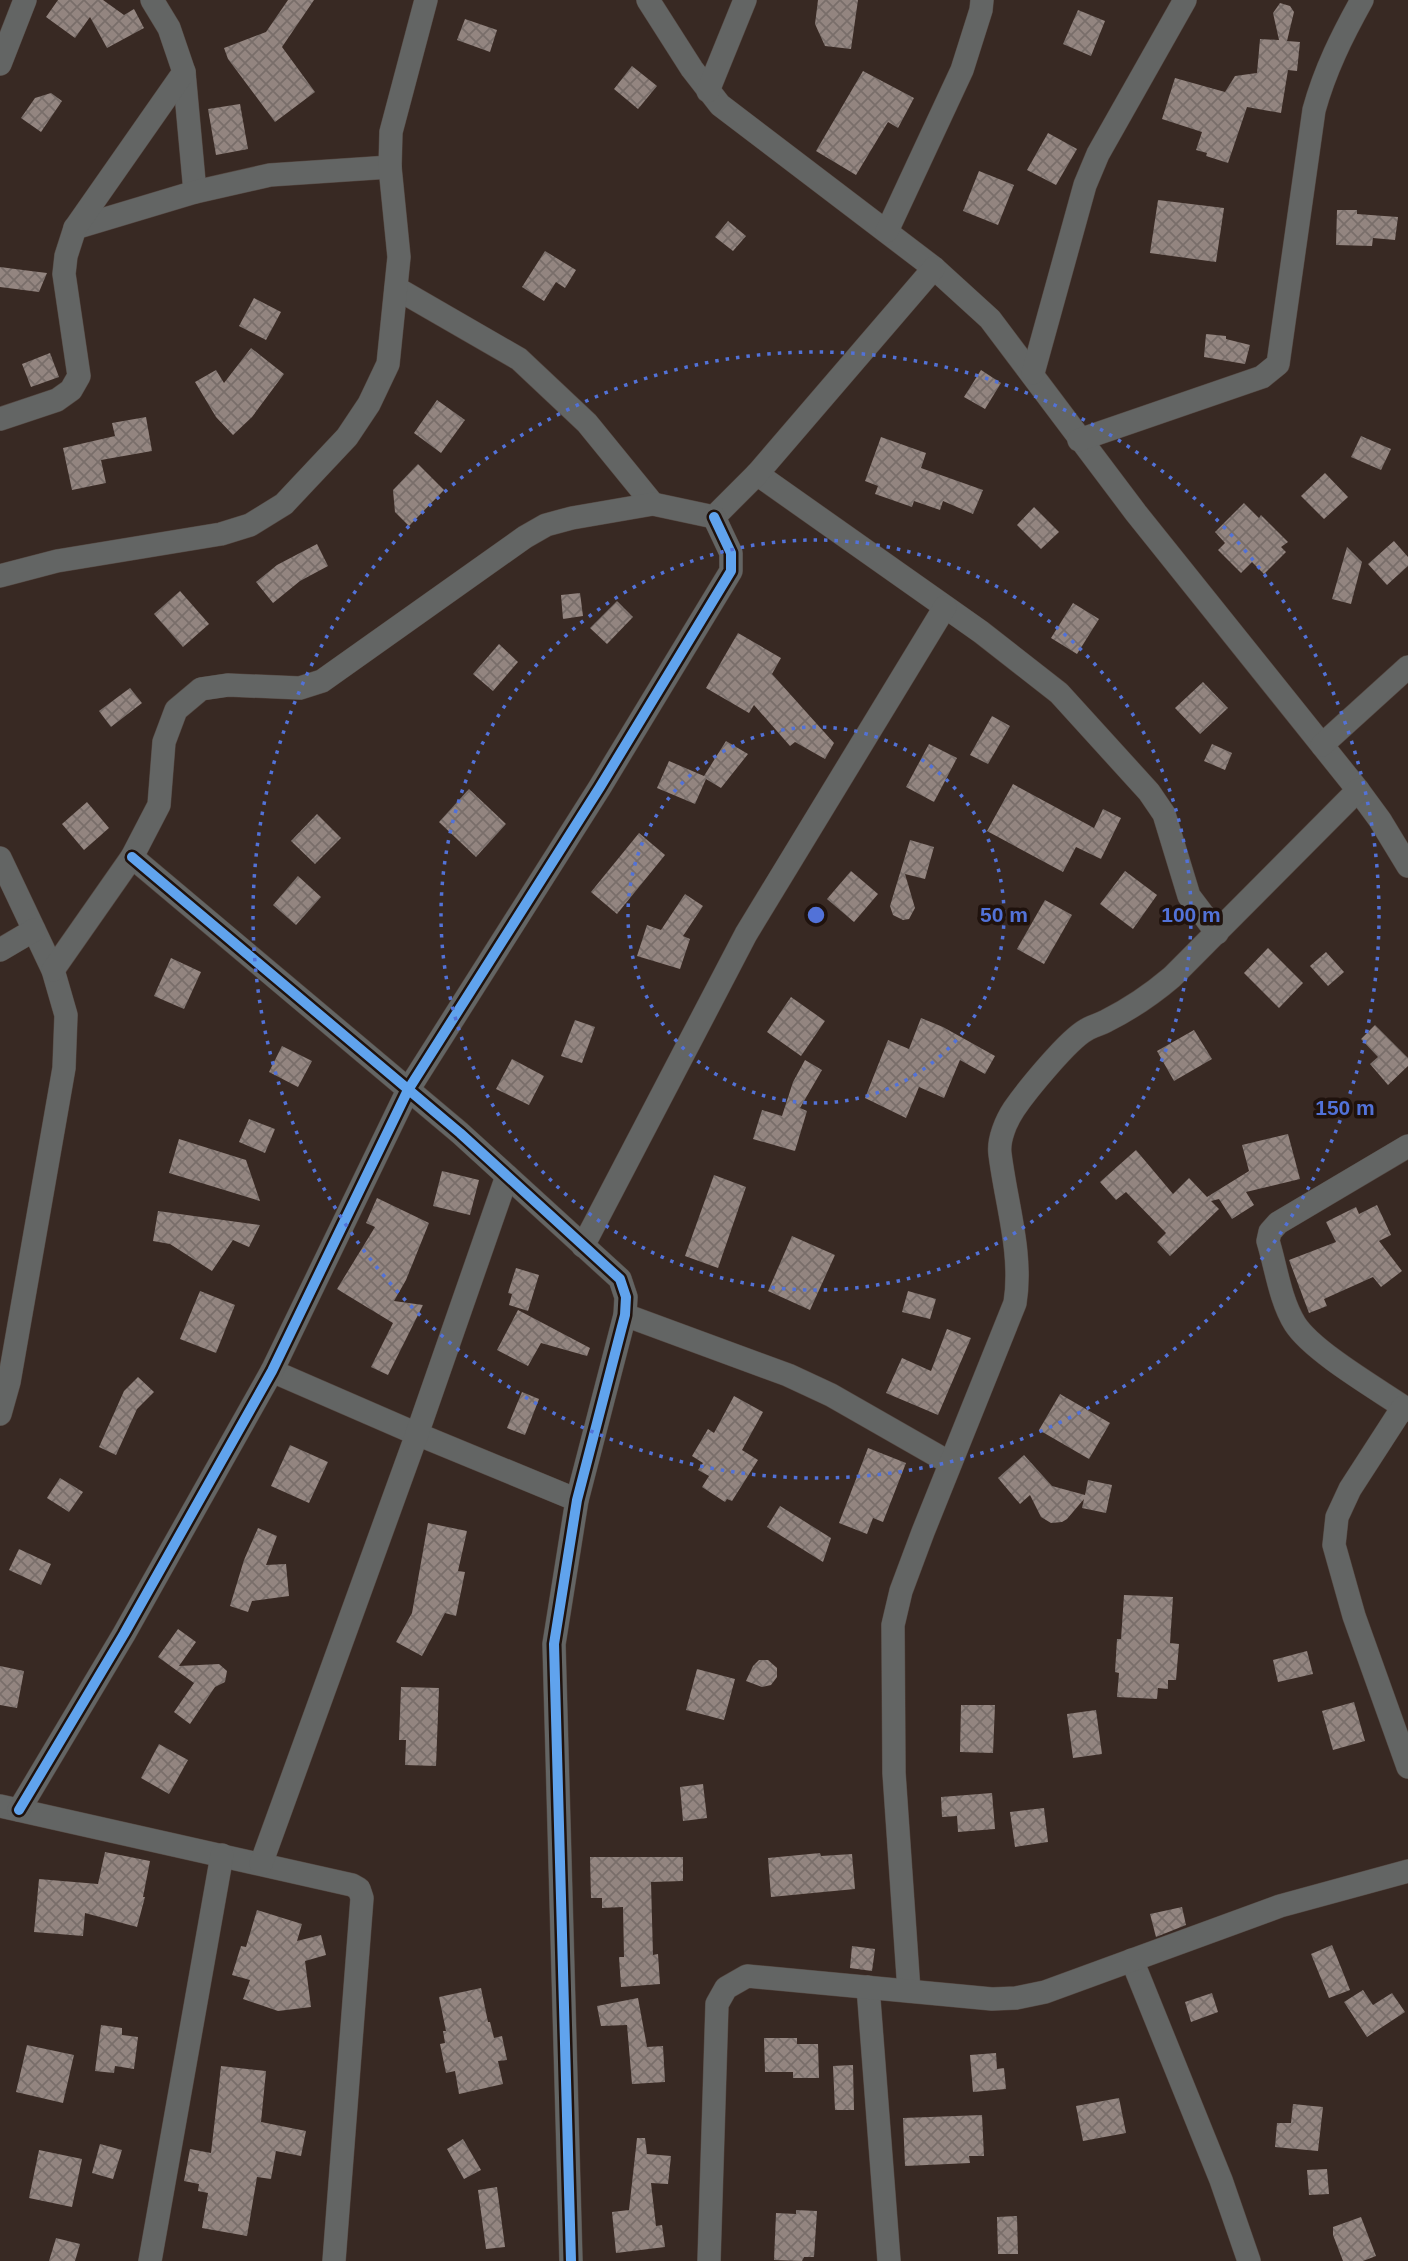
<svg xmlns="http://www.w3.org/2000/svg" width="1408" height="2261" viewBox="0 0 1408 2261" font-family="Arial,sans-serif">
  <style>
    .building { fill: url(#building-cross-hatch) }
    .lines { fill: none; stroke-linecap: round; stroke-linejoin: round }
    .street-casing { stroke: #544741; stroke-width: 24 }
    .street { stroke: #636564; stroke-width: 23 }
    .cycleway-casing { stroke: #1f120d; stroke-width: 15 }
    .cycleway { stroke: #60a3ed; stroke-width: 10 }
    .ring { fill: none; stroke: #5272d8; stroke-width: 3.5; stroke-dasharray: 3.5 7 }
    .centre { fill: #5272d8; stroke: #1f120d; stroke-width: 3.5 }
    .ring-label { font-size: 21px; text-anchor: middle; font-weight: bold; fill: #5272d8; stroke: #1f120d; stroke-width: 7; stroke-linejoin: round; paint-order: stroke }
  </style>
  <defs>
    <pattern id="building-cross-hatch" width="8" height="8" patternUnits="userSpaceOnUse" patternTransform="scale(1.75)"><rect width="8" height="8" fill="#938580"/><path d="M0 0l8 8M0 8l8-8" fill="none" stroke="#796e6a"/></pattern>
  </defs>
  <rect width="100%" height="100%" fill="#382923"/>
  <g class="building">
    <path d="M 58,0 L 103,0 L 124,15 L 134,9 L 144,28 L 107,48 L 90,17 L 75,38 L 46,17 Z"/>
    <path d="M 288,0 L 314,0 L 282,47 L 315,92 L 275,122 L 228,59 L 224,48 L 266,32 Z"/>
    <path d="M 818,0 L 858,0 L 851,49 L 825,46 L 815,24 Z"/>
    <path d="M 1280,3 L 1290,6 L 1294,12 L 1287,41 L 1300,42 L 1297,71 L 1288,70 L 1281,113 L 1247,107 L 1228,163 L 1206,156 L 1207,153 L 1196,150 L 1202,132 L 1162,119 L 1175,78 L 1225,92 L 1235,76 L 1257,73 L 1260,39 L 1279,40 L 1273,13 Z"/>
    <path d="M 1078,10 L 1105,21 L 1091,56 L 1063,44 Z"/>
    <path d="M 465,19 L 497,30 L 490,52 L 457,40 Z"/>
    <path d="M 632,66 L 657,86 L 638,109 L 614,89 Z"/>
    <path d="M 863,71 L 914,98 L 898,128 L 888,122 L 856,175 L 816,151 Z"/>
    <path d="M 51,93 L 62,101 L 41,132 L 21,118 L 35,98 Z"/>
    <path d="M 240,104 L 248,149 L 216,155 L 208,109 Z"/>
    <path d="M 1048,133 L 1077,149 L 1056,185 L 1027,170 Z"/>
    <path d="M 979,171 L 1014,185 L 998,225 L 963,211 Z"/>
    <path d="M 1158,200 L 1224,208 L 1216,262 L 1150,253 Z"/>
    <path d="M 1337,210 L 1357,210 L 1357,214 L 1398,217 L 1395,240 L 1373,238 L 1372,246 L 1336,245 Z"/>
    <path d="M 728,221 L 746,236 L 733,251 L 715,237 Z"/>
    <path d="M 545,251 L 576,270 L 565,288 L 556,282 L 544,301 L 522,287 Z"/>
    <path d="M 0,267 L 23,270 L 47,273 L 39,292 L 0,287 Z"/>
    <path d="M 254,298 L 281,312 L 266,340 L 239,326 Z"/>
    <path d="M 1206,334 L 1226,336 L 1226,339 L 1250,345 L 1245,364 L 1204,357 Z"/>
    <path d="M 251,348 L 284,374 L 252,417 L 233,435 L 216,417 L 195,382 L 216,370 L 224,383 Z"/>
    <path d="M 50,353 L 59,377 L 31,387 L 22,364 Z"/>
    <path d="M 981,370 L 1001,383 L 985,409 L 964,397 Z"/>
    <path d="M 437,400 L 465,420 L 441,453 L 414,433 Z"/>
    <path d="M 146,417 L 152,451 L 101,460 L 106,483 L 72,490 L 63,448 L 115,436 L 112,423 Z"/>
    <path d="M 1361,436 L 1391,449 L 1381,470 L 1351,457 Z"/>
    <path d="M 881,437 L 926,453 L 921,468 L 983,490 L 973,514 L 943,501 L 940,510 L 914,501 L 912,507 L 875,494 L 878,486 L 865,481 Z"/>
    <path d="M 418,464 L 444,490 L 409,526 L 395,512 L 393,490 Z"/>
    <path d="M 1325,473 L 1348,497 L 1324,519 L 1301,496 Z"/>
    <path d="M 1244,503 L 1259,518 L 1261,515 L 1288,542 L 1281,547 L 1286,552 L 1264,574 L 1252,562 L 1241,573 L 1218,550 L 1225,543 L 1215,532 Z"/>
    <path d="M 1034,507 L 1059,532 L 1041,549 L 1017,525 Z"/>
    <path d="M 1394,541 L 1408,557 L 1408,566 L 1387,585 L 1368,564 Z"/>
    <path d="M 317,544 L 328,566 L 300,581 L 273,603 L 256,582 L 277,565 Z"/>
    <path d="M 1347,547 L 1362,562 L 1351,604 L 1332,599 Z"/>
    <path d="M 180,591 L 209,624 L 183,647 L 154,614 Z"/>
    <path d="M 580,593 L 583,616 L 563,619 L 561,595 Z"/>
    <path d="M 617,601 L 633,617 L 607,644 L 590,628 Z"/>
    <path d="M 1073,603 L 1099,619 L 1077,654 L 1051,638 Z"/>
    <path d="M 738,633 L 781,658 L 772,674 L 834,743 L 825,759 L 795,742 L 790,746 L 754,705 L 749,713 L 706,688 Z"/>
    <path d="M 499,644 L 518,662 L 493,691 L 473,674 Z"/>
    <path d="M 1203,682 L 1228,708 L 1200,734 L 1175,708 Z"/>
    <path d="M 130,688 L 142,703 L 111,727 L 99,711 Z"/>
    <path d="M 992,716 L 1010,726 L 988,764 L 970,755 Z"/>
    <path d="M 726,741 L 748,754 L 721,788 L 706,779 L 695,804 L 657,788 L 669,761 L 704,776 Z"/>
    <path d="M 929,744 L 957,758 L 934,802 L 906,787 Z"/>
    <path d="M 1212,744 L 1232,753 L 1225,770 L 1204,761 Z"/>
    <path d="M 1013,784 L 1094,828 L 1103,809 L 1121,818 L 1101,859 L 1076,847 L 1063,872 L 987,831 Z"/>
    <path d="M 469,789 L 506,824 L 476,857 L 439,822 Z"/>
    <path d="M 87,802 L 109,828 L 84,850 L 62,824 Z"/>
    <path d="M 317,814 L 341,838 L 315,864 L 291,841 Z"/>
    <path d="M 639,833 L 665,855 L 617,914 L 591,892 Z"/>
    <path d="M 910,840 L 934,847 L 925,879 L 905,874 L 915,908 L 909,919 L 903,920 L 893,915 L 890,906 Z"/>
    <path d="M 851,871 L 878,894 L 854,922 L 827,899 Z"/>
    <path d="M 1125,871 L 1157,895 L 1133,929 L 1100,904 Z"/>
    <path d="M 298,876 L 321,897 L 296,925 L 273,905 Z"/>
    <path d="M 685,894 L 703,906 L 683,936 L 690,939 L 680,969 L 637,956 L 647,925 L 661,930 Z"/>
    <path d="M 1045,900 L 1072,915 L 1044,964 L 1017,949 Z"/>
    <path d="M 1268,948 L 1303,983 L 1279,1008 L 1244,973 Z"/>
    <path d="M 1326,952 L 1344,972 L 1328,986 L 1310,966 Z"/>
    <path d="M 171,958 L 201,972 L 184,1009 L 154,996 Z"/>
    <path d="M 791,997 L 825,1021 L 801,1056 L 767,1032 Z"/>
    <path d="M 921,1018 L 943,1027 L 995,1056 L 985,1074 L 960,1060 L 944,1098 L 919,1087 L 906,1118 L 865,1098 L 888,1040 L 909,1049 Z"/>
    <path d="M 575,1020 L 595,1027 L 582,1063 L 561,1056 Z"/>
    <path d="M 1375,1025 L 1408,1058 L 1408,1066 L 1388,1085 L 1370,1064 L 1378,1057 L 1361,1039 Z"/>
    <path d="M 1194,1030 L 1212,1059 L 1174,1081 L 1157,1051 Z"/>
    <path d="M 282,1046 L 312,1061 L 298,1087 L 269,1072 Z"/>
    <path d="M 512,1059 L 544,1076 L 529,1105 L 496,1089 Z"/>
    <path d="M 805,1060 L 822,1070 L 800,1108 L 807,1111 L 795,1151 L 753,1139 L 762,1110 L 782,1116 L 793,1082 Z"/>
    <path d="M 249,1119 L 275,1129 L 265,1153 L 239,1142 Z"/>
    <path d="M 1288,1134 L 1300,1179 L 1246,1192 L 1254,1205 L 1232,1219 L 1219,1199 L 1211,1201 L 1219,1209 L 1170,1256 L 1157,1242 L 1166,1233 L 1126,1192 L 1116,1200 L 1100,1182 L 1136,1150 L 1173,1194 L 1189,1178 L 1207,1197 L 1249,1171 L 1242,1145 Z"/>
    <path d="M 179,1139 L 246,1160 L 260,1201 L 169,1173 Z"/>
    <path d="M 442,1171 L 479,1180 L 470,1215 L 433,1206 Z"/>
    <path d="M 714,1175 L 746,1187 L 718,1268 L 685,1256 Z"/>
    <path d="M 377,1198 L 429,1223 L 406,1280 L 394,1301 L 423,1305 L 388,1375 L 371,1367 L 393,1323 L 337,1289 L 375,1227 L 366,1223 Z"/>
    <path d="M 1377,1205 L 1391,1235 L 1379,1241 L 1402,1271 L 1381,1287 L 1373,1277 L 1324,1299 L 1327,1306 L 1309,1313 L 1289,1260 L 1336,1242 L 1326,1222 L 1356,1207 L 1359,1214 Z"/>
    <path d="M 158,1211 L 194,1216 L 260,1225 L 249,1247 L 233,1240 L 212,1271 L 170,1244 L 153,1241 Z"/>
    <path d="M 792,1236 L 835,1255 L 810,1310 L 768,1291 Z"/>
    <path d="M 516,1268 L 539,1275 L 528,1311 L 509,1305 L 512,1294 L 508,1293 Z"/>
    <path d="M 200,1291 L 235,1305 L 216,1353 L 180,1339 Z"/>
    <path d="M 908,1291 L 936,1299 L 930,1319 L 902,1312 Z"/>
    <path d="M 518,1310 L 590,1348 L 587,1356 L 541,1343 L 528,1366 L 497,1350 Z"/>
    <path d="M 947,1329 L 971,1338 L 938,1415 L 886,1393 L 902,1358 L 931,1371 Z"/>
    <path d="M 138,1377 L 154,1392 L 137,1409 L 116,1455 L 99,1447 L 124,1391 Z"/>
    <path d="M 522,1392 L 539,1399 L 525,1435 L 507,1428 Z"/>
    <path d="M 1060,1394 L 1110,1423 L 1089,1459 L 1039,1430 Z"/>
    <path d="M 734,1396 L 763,1412 L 742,1450 L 758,1460 L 732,1501 L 727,1499 L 725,1502 L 702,1487 L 709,1476 L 698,1470 L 703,1463 L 692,1456 L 708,1429 L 714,1433 Z"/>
    <path d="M 290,1445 L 328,1462 L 309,1503 L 271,1486 Z"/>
    <path d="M 868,1448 L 906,1463 L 883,1522 L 873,1518 L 867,1534 L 839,1523 Z"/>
    <path d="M 1024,1455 L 1052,1486 L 1085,1495 L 1088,1480 L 1112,1485 L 1106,1513 L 1082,1508 L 1084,1499 L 1067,1519 L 1062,1522 L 1051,1523 L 1041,1517 L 1030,1495 L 1020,1504 L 998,1478 Z"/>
    <path d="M 60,1478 L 83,1492 L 69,1512 L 47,1498 Z"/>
    <path d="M 780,1506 L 831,1538 L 823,1562 L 767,1527 Z"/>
    <path d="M 428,1523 L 467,1531 L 458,1571 L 465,1572 L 456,1616 L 445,1613 L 422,1656 L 396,1642 L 412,1613 Z"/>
    <path d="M 258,1528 L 277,1536 L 266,1565 L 286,1564 L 289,1596 L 252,1601 L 248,1612 L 230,1606 L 244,1560 Z"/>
    <path d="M 19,1549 L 51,1564 L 41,1585 L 9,1570 Z"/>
    <path d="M 1124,1595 L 1173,1597 L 1170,1643 L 1179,1644 L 1176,1680 L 1168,1680 L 1168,1689 L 1158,1688 L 1157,1699 L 1117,1697 L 1119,1673 L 1115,1672 L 1117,1639 L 1121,1639 Z"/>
    <path d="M 178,1629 L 196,1642 L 179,1666 L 219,1664 L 227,1671 L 225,1682 L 215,1687 L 190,1724 L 174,1712 L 194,1683 L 158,1657 Z"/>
    <path d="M 1307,1651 L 1313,1674 L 1278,1682 L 1273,1660 Z"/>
    <path d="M 759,1660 L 768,1660 L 777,1668 L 777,1677 L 771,1685 L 762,1687 L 746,1681 L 753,1666 Z"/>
    <path d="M 0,1666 L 24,1671 L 17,1708 L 0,1705 Z"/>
    <path d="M 697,1669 L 735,1679 L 724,1720 L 686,1710 Z"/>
    <path d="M 401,1687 L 439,1688 L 436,1766 L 405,1765 L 406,1740 L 399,1740 Z"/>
    <path d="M 1354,1702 L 1365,1741 L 1333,1750 L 1322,1711 Z"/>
    <path d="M 961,1705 L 995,1705 L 993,1753 L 960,1752 Z"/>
    <path d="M 1096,1710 L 1102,1754 L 1073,1758 L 1067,1714 Z"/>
    <path d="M 159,1744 L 188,1760 L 169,1794 L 141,1778 Z"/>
    <path d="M 703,1784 L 707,1818 L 683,1821 L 680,1787 Z"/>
    <path d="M 992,1793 L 995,1829 L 958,1832 L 957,1816 L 942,1817 L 941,1797 Z"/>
    <path d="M 1044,1808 L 1048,1842 L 1015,1847 L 1010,1812 Z"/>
    <path d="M 105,1852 L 150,1861 L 143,1897 L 145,1897 L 137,1927 L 85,1913 L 83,1936 L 34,1932 L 39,1879 L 98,1884 Z"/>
    <path d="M 820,1853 L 821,1856 L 852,1854 L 855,1889 L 771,1897 L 768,1858 Z"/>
    <path d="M 590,1857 L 683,1857 L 683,1881 L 651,1882 L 653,1955 L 658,1954 L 660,1984 L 621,1987 L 619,1957 L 624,1957 L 623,1907 L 602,1908 L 602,1898 L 591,1898 Z"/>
    <path d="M 1182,1907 L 1186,1925 L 1156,1937 L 1150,1914 Z"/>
    <path d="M 257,1910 L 302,1924 L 297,1941 L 321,1935 L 326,1955 L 305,1961 L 311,2007 L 278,2011 L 243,1999 L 250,1980 L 232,1975 L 241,1946 L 246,1947 Z"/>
    <path d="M 1332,1945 L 1350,1990 L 1329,1998 L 1311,1954 Z"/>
    <path d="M 852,1946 L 875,1949 L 872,1971 L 850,1968 Z"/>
    <path d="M 481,1988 L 488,2022 L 490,2022 L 494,2038 L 502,2036 L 507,2060 L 498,2061 L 503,2084 L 459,2094 L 455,2071 L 446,2073 L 440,2044 L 445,2043 L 443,2031 L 446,2031 L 439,1997 Z"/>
    <path d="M 1363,1990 L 1373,2005 L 1392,1993 L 1405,2012 L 1367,2037 L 1344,2002 Z"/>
    <path d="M 1212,1993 L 1218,2012 L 1191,2022 L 1185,2002 Z"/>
    <path d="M 638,1998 L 647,2047 L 663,2046 L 665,2082 L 632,2084 L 627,2025 L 601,2026 L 597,2006 Z"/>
    <path d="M 101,2025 L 122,2028 L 122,2035 L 138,2037 L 134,2069 L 115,2066 L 114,2073 L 95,2071 Z"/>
    <path d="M 764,2038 L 797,2038 L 797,2044 L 818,2044 L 819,2078 L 793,2078 L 793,2072 L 765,2072 Z"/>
    <path d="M 27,2045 L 74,2055 L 63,2103 L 16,2092 Z"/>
    <path d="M 996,2053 L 997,2069 L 1004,2068 L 1006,2089 L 973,2092 L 970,2055 Z"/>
    <path d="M 853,2065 L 854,2110 L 835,2110 L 833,2066 Z"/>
    <path d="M 221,2066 L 266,2071 L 261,2122 L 306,2131 L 301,2156 L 276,2151 L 271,2179 L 257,2177 L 247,2236 L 202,2228 L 208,2193 L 198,2191 L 199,2184 L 184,2181 L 190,2149 L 211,2153 Z"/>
    <path d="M 1119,2098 L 1126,2133 L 1083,2141 L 1076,2106 Z"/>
    <path d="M 1293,2104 L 1323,2107 L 1318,2151 L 1275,2147 L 1277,2123 L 1291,2123 Z"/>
    <path d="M 982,2115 L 984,2156 L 969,2156 L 970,2163 L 905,2166 L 903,2118 Z"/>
    <path d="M 637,2138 L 645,2138 L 647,2154 L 671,2156 L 668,2184 L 651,2183 L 656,2226 L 662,2225 L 665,2247 L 616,2253 L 612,2212 L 629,2210 Z"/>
    <path d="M 463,2139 L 481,2170 L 464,2179 L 447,2149 Z"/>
    <path d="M 100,2144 L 122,2150 L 113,2179 L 92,2173 Z"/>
    <path d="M 39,2150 L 82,2159 L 72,2207 L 29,2198 Z"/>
    <path d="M 1327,2169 L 1329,2194 L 1309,2195 L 1307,2170 Z"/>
    <path d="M 497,2187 L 505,2247 L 486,2249 L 478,2190 Z"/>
    <path d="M 796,2210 L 817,2211 L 814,2257 L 804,2257 L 802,2261 L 774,2260 L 776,2213 L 796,2214 Z"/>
    <path d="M 1017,2216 L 1018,2254 L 998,2254 L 997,2217 Z"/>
    <path d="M 1361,2217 L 1376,2256 L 1363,2261 L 1343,2261 L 1333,2235 L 1333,2227 Z"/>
    <path d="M 56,2238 L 80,2244 L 75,2261 L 49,2261 Z"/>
  </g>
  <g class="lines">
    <defs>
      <g id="street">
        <path d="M 648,0 L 692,69 L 720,105 L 934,268 L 990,319 L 1136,513 L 1358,790 L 1380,820 L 1408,866"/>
        <path d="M 0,64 L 25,0"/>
        <path d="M 184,72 L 195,192"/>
        <path d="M 708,91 L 745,0"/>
        <path d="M 75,228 L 195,192 L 270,175 L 390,167"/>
        <path d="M 887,231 L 962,70 L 981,10 L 982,0"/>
        <path d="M 396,288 L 519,359 L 587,423 L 653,504"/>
        <path d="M 1033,373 L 1085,185 L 1098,154 L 1185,0"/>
        <path d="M 0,419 L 57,400 L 71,390 L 79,376 L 64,274 L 66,256 L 75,228 L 184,72 L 169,28 L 152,0"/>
        <path d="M 1079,440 L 1262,377 L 1278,364 L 1314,110 C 1325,70 1342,36 1362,0"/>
        <path d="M 757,474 L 981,632 L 1059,693 L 1149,792 L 1164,814 L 1189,896 L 1217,933"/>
        <path d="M 0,576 L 57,561 L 221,534 L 250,525 L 284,504 L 347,437 L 369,404 L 388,364 L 399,257 L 390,167 L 391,132 L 426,0"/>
        <path d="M 1322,745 L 1408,667"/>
        <path d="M 132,857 L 460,1133 L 620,1279 L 626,1297 L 625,1315 L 577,1500 L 554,1644 L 571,2261"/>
        <path d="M 0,858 L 53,970 L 66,1015 L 64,1068 L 9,1382 L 0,1414"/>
        <path d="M 0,950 L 34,930"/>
        <path d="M 53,970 L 132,857 L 159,805 L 164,742 L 176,710 L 201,689 L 228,685 L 300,688 L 322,681 L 525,537 L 546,525 L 572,518 L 653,504 L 714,517 L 757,474 L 934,268"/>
        <path d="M 1408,1146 L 1278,1223 L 1270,1232 L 1268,1241 C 1276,1267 1280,1300 1295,1324 C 1313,1352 1379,1390 1408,1410"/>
        <path d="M 583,1246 L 746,934 L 945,607"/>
        <path d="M 625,1315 L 788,1375 L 831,1395 L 950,1463"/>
        <path d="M 272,1371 L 417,1434 L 577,1500"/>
        <path d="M 1403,1407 L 1350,1489 L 1337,1517 L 1334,1545 L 1354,1616 L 1408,1767"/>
        <path d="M 0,1806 L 352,1885 L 359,1889 L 362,1898 L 334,2261"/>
        <path d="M 19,1810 L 124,1634 L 272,1371 L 408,1090 L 600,787 L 731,571 L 731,553 L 714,517"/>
        <path d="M 261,1864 L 417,1434 L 507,1176"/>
        <path d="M 1132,1960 L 1221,2180 L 1249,2261"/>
        <path d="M 868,1987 L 889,2261"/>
        <path d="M 909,1991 L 894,1773 L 893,1625 L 901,1591 L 923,1532 L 1015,1303 C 1023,1254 1006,1203 1000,1154 C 998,1140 1006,1121 1014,1109 C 1027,1090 1068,1040 1086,1030 C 1092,1026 1099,1025 1106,1021 C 1130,1009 1152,994 1172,977 L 1358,790"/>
        <path d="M 150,2261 L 222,1855"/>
        <path d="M 709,2261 L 717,2004 L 726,1988 L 747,1976 L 992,1999 L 1016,1998 L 1045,1992 L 1280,1906 L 1408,1871"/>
      </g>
    </defs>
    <use href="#street" class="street-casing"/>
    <use href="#street" class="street"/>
    <defs>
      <g id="cycleway">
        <path d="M 132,857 L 460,1133 L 620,1279 L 626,1297 L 625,1315 L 577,1500 L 554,1644 L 571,2261"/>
        <path d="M 19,1810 L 124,1634 L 272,1371 L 408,1090 L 600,787 L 731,571 L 731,553 L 714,517"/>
      </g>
    </defs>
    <use href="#cycleway" class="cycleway-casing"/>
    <use href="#cycleway" class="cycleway"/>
  </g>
  <g class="ring">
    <circle cx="816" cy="915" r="188"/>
    <circle cx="816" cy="915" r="375"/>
    <circle cx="816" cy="915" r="563"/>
  </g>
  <circle cx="816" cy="915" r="10" class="centre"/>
  <g class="ring-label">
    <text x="1004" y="922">50 m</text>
    <text x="1191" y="922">100 m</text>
    <text x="1345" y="1115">150 m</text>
  </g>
</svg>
